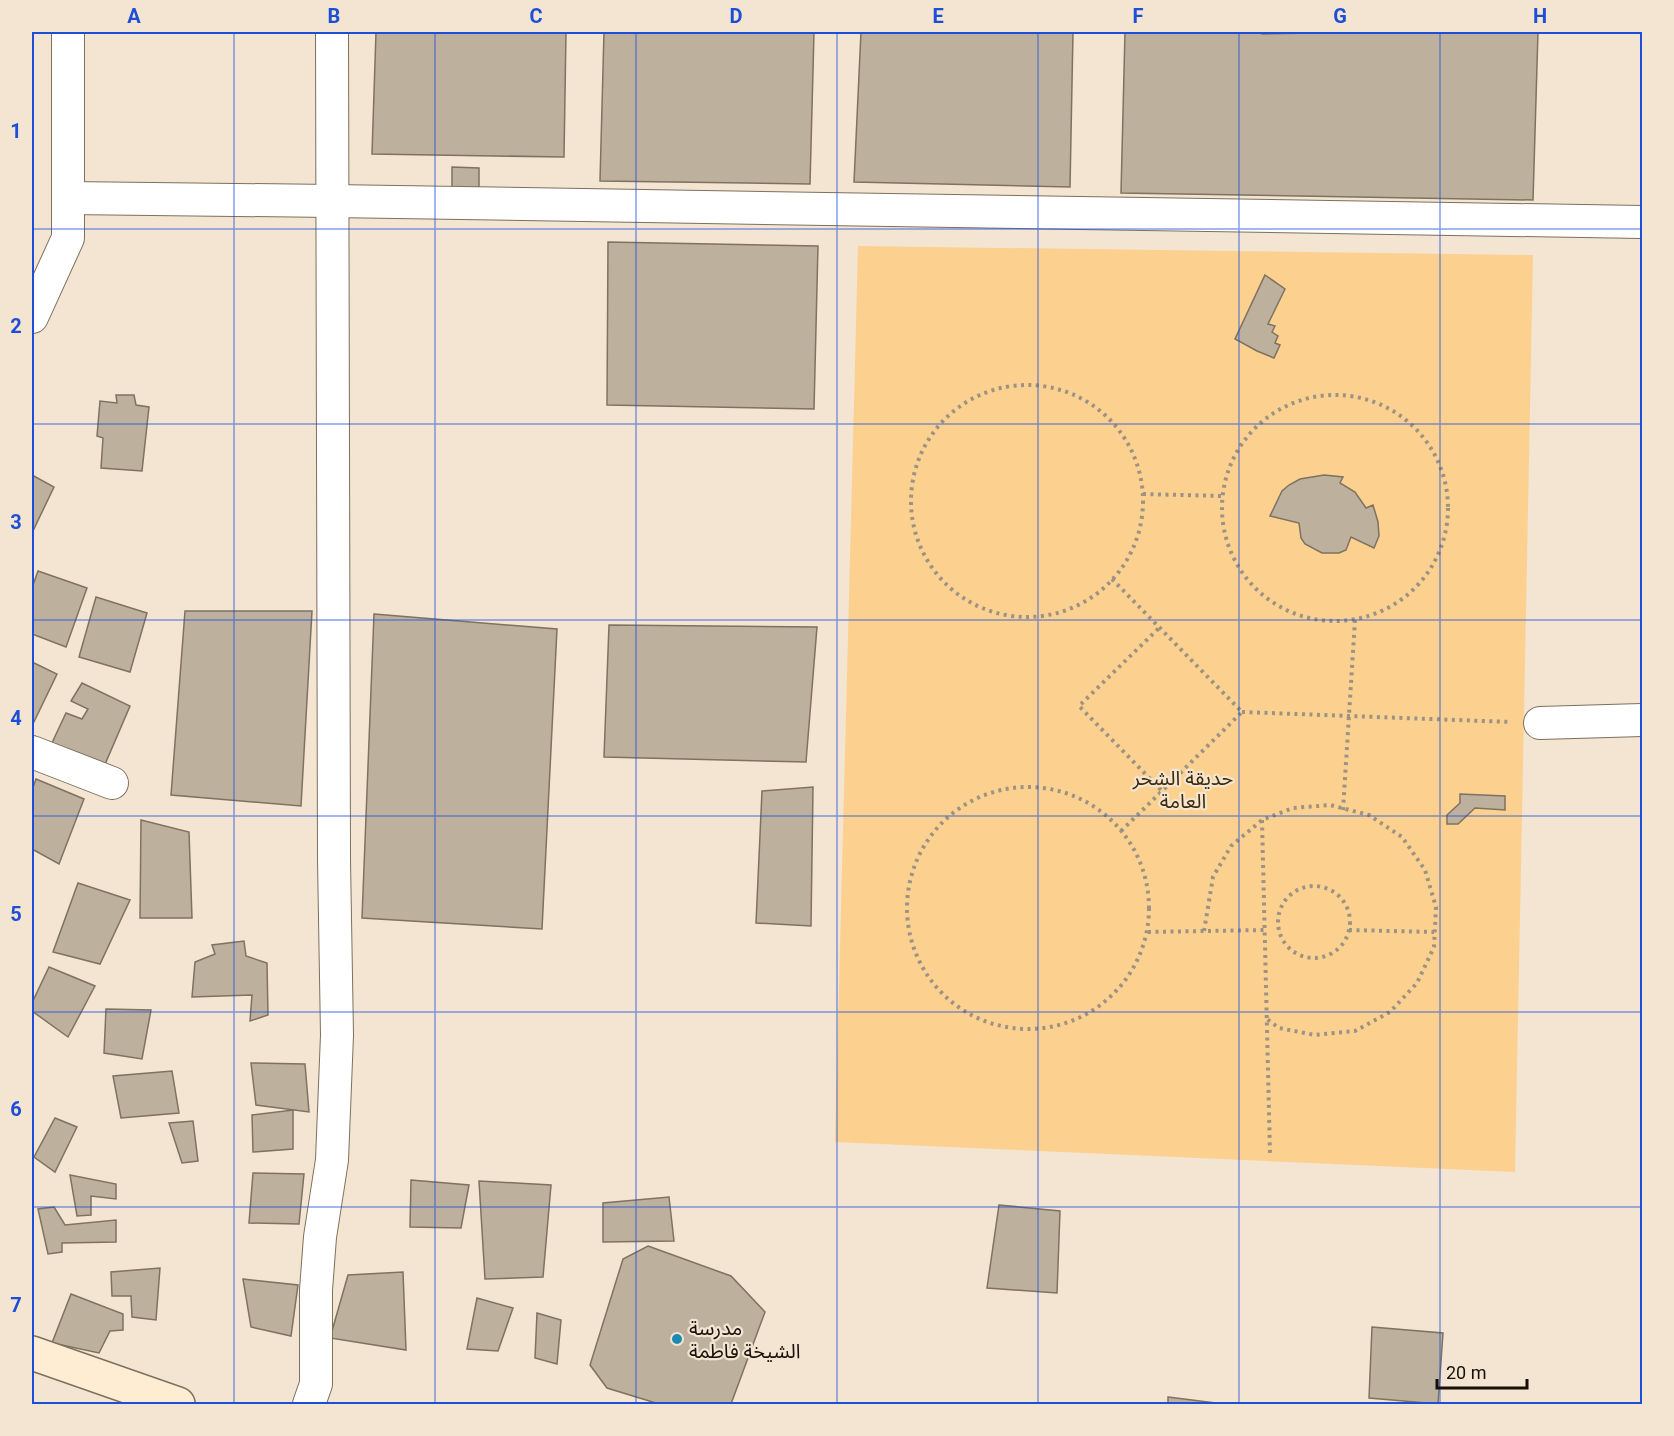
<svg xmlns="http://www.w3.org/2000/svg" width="1674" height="1436" viewBox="0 0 1674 1436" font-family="Roboto,'Noto Sans Arabic',sans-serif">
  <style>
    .green { fill: #fcd190 }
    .building { fill: #bdb09d; stroke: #7e7260; stroke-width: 1.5 }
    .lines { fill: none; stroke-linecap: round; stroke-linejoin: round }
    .street-casing { stroke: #7c705e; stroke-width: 34 }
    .secondary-casing { stroke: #7c705e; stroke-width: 36 }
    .path { stroke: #9d9384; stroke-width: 4; stroke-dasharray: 3 4.5; stroke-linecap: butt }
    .street { stroke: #fff; stroke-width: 32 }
    .secondary { stroke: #feedd3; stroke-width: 33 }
    .grid { fill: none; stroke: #1d4ed8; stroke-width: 1.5; stroke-opacity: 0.55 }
    .poi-dot { fill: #1c8ab0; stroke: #f3e5d1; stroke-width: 2 }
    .labels { text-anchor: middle; stroke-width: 4.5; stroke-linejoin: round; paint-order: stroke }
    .park-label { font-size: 20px; fill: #3c2a0b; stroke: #f3e5d1 }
    .poi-label { font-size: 20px; fill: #151009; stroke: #f3e5d1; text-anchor: start }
    .neatline { fill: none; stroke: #1d4ed8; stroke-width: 2 }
    .grid-label { font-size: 20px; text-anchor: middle; font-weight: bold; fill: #1d4ed8 }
  </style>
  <rect width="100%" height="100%" fill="#f3e5d1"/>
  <path class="green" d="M 858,246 L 1533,255 L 1515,1172 L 835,1142 Z"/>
  <g class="building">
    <path d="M 376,32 L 566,32 L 564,157 L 372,154 Z"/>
    <path d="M 604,32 L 814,32 L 810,184 L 600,181 Z"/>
    <path d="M 861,32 L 1073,32 L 1070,187 L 854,182 Z"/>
    <path d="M 1125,32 L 1538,32 L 1533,200 L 1121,193 Z"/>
    <path d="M 1262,32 L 1316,32 L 1313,33 L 1262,34 Z"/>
    <path d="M 452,167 L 479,168 L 479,189 L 452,189 Z"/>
    <path d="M 608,242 L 818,246 L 814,409 L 607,405 Z"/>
    <path d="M 1265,275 L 1285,289 L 1268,324 L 1275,326 L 1272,332 L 1278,336 L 1275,343 L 1280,345 L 1274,358 L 1257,351 L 1235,339 Z"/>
    <path d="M 116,395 L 134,395 L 136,405 L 149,407 L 142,471 L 101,468 L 103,438 L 97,436 L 100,401 L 117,403 Z"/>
    <path d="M 32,475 L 54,487 L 32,533 Z"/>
    <path d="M 1324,475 L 1343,477 L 1340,483 L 1355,492 L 1366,508 L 1373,505 L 1378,522 L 1379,536 L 1374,548 L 1351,537 L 1346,550 L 1339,553 L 1322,553 L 1305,544 L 1301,538 L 1299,523 L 1270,516 L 1282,491 L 1289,485 L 1300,479 Z"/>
    <path d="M 38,571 L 87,588 L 66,647 L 32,634 L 32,588 Z"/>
    <path d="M 96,597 L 147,613 L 130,672 L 79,657 Z"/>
    <path d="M 185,611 L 312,611 L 301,806 L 171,795 Z"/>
    <path d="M 374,614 L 557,629 L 542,929 L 362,918 Z"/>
    <path d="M 609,625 L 817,627 L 806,762 L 604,757 Z"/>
    <path d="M 32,662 L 57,674 L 32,726 Z"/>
    <path d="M 82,683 L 130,706 L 103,769 L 50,747 L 66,713 L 82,719 L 88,709 L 71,701 Z"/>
    <path d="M 36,779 L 84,799 L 59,864 L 32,849 L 32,790 Z"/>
    <path d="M 813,787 L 811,926 L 756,923 L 762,791 Z"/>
    <path d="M 1460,794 L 1505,796 L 1505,810 L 1475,808 L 1458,824 L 1447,824 L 1447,815 L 1460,803 Z"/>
    <path d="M 141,820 L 189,832 L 192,918 L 140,918 Z"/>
    <path d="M 78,883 L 130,900 L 100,964 L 53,952 Z"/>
    <path d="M 244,941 L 246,956 L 267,963 L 268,1015 L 250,1021 L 252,995 L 192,997 L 195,962 L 215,954 L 212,945 Z"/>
    <path d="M 49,967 L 95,986 L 68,1037 L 32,1011 L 32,1003 Z"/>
    <path d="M 106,1009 L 151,1010 L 142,1059 L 104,1053 Z"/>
    <path d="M 251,1063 L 305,1064 L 309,1112 L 256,1105 Z"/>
    <path d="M 172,1071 L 179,1113 L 121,1118 L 113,1076 Z"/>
    <path d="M 293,1110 L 293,1149 L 253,1152 L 252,1115 Z"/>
    <path d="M 55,1118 L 77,1127 L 55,1172 L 34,1157 Z"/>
    <path d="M 193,1121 L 198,1161 L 182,1163 L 169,1123 Z"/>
    <path d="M 253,1173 L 304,1174 L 299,1224 L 249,1223 Z"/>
    <path d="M 70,1175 L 116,1184 L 116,1199 L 91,1196 L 91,1215 L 77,1216 Z"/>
    <path d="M 411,1180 L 469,1185 L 461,1228 L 410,1227 Z"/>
    <path d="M 479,1181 L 551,1185 L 543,1277 L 485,1279 Z"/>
    <path d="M 669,1197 L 674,1241 L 603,1242 L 603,1203 Z"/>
    <path d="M 999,1205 L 1060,1211 L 1057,1293 L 987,1288 Z"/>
    <path d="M 54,1207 L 65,1225 L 116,1220 L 116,1242 L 62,1243 L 62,1252 L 48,1254 L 38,1209 Z"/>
    <path d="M 648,1246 L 731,1276 L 765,1312 L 731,1404 L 659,1404 L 607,1388 L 590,1365 L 623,1259 Z"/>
    <path d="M 160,1268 L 156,1320 L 132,1317 L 131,1296 L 112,1296 L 111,1272 Z"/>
    <path d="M 403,1272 L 406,1350 L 330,1338 L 348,1275 Z"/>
    <path d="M 243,1279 L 298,1285 L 291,1336 L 251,1327 Z"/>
    <path d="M 71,1294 L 123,1314 L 123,1330 L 110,1331 L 99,1353 L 52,1343 Z"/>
    <path d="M 477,1298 L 513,1308 L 498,1351 L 467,1349 Z"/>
    <path d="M 537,1313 L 561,1320 L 557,1364 L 535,1358 Z"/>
    <path d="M 1372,1327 L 1443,1333 L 1438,1404 L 1369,1398 Z"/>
    <path d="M 1168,1397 L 1224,1404 L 1168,1404 Z"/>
  </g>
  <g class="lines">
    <defs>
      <g id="street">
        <path d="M 68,198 L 332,201 L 1642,222"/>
        <path d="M 32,317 L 68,238 L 68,32"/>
        <path d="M 1540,723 L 1642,720"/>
        <path d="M 32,752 L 112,783"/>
        <path d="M 309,1404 L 316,1384 L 316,1290 L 320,1237 L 332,1160 L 337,1035 L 334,860 L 332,32"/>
      </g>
      <path id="secondary" d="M 32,1353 L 178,1404"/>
    </defs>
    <use href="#street" class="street-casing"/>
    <use href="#secondary" class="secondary-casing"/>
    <g class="path">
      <circle cx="1027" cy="501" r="116"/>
      <circle cx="1335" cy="508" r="113"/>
      <path d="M 1143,494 L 1221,496"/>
      <path d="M 1112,579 L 1242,712 L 1162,791 L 1079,706 L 1159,628"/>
      <path d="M 1242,712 L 1511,722"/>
      <circle cx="1028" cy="908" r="121"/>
      <path d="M 1343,810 L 1355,620"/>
      <path d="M 1262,820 L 1270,1154"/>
      <path d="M 1121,831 L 1162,791"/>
      <circle cx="1314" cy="922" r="36"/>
      <path d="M 1349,930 L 1434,932"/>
      <path d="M 1204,931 L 1213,877 L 1231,846 L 1262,820 L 1293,808 L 1330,805 L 1369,815 L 1402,837 L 1425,870 L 1436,907 L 1434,947 L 1417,983 L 1390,1012 L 1355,1031 L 1315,1035 L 1279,1028 L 1267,1019"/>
      <path d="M 1148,932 L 1265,930"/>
    </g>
    <use href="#street" class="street"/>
    <use href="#secondary" class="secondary"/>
  </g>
  <path class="grid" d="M 234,32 L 234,1404M 435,32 L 435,1404M 636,32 L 636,1404M 837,32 L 837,1404M 1038,32 L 1038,1404M 1239,32 L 1239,1404M 1440,32 L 1440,1404M 32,229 L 1642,229M 32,424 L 1642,424M 32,620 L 1642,620M 32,816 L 1642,816M 32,1012 L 1642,1012M 32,1207 L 1642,1207"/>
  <circle class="poi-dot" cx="677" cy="1339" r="6"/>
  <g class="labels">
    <g class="park-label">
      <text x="1183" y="785">حديقة الشحر<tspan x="1183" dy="23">العامة</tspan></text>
    </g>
    <g class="poi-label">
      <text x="689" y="1335">مدرسة<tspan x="689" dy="23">الشيخة فاطمة</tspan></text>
    </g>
  </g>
  <rect width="1674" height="1436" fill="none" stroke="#f3e5d1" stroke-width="66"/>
  <path d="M1437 1379v9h90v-9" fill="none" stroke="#151009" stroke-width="3"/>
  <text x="1446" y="1379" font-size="18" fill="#151009" stroke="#f3e5d1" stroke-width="4.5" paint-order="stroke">20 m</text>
  <rect x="33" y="33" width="1608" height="1370" class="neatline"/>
  <g class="grid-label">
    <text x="134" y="23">A</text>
    <text x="334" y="23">B</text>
    <text x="536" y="23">C</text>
    <text x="736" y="23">D</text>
    <text x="938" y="23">E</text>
    <text x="1138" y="23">F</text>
    <text x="1340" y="23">G</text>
    <text x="1540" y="23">H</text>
    <text x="16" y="138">1</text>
    <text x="16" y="333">2</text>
    <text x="16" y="529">3</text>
    <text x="16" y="725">4</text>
    <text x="16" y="921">5</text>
    <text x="16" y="1116">6</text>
    <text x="16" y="1312">7</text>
  </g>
</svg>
